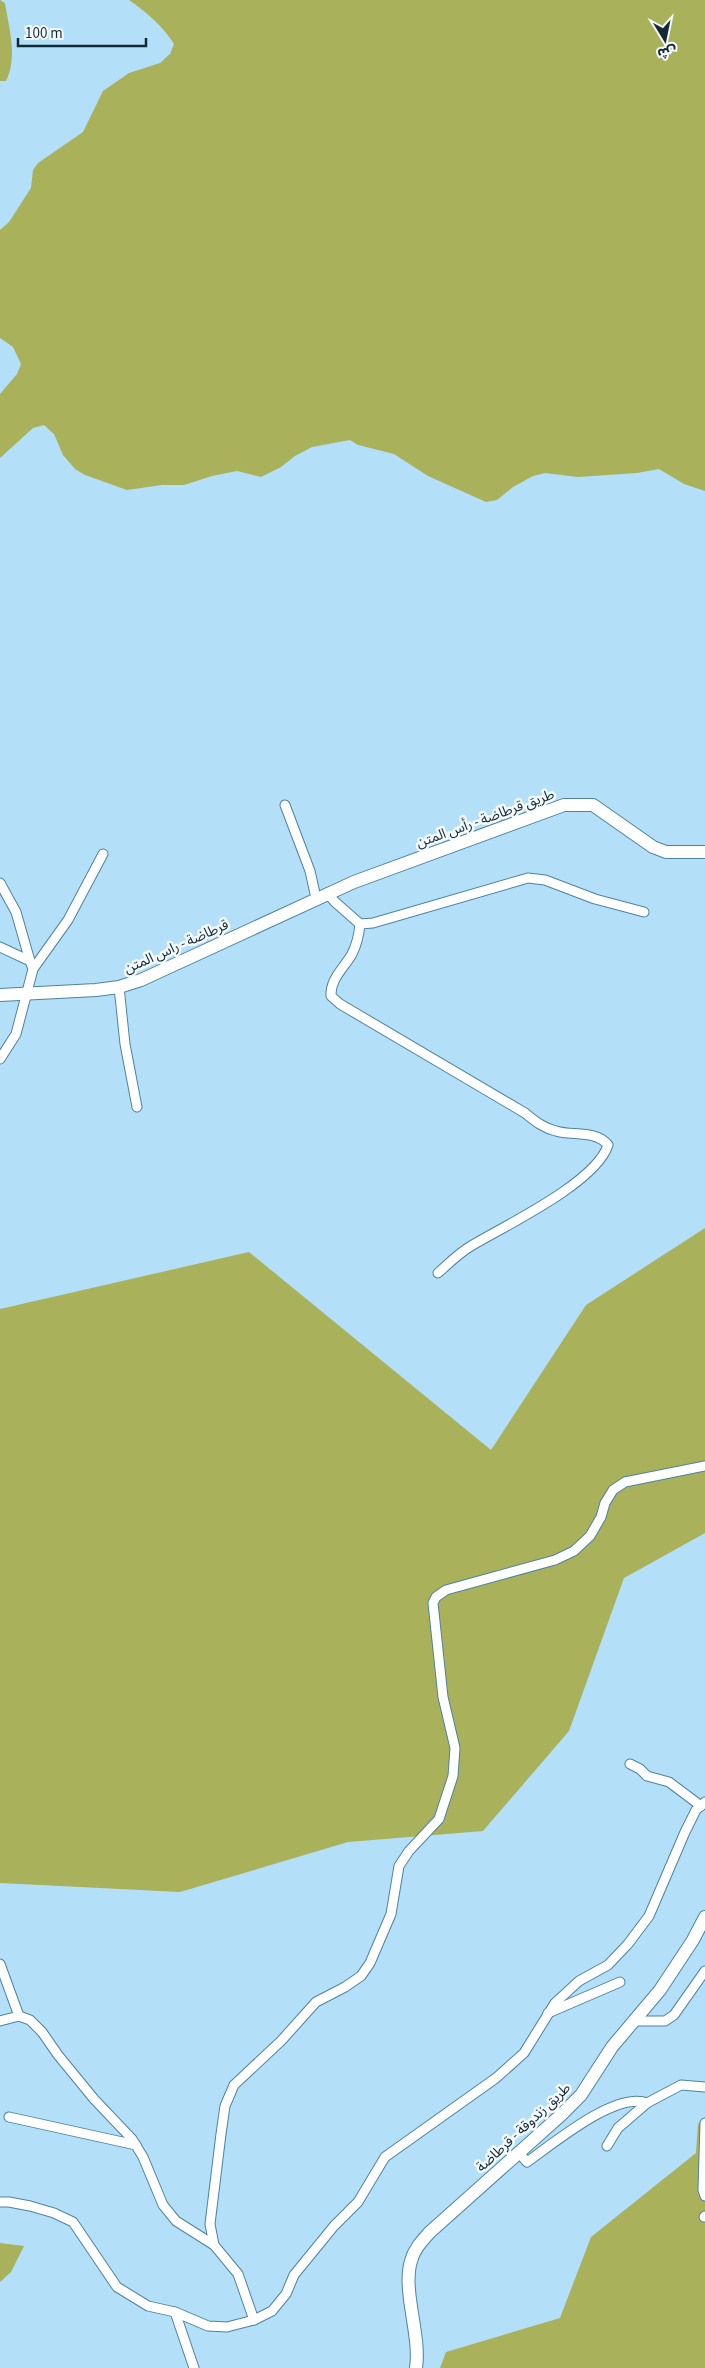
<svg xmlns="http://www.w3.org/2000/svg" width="705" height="2368" viewBox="0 0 705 2368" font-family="'Source Sans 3','Noto Sans Arabic',sans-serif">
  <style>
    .green { fill: #a9b15a }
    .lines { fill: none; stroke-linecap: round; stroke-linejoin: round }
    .street-casing { stroke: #4e83a0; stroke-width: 11 }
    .secondary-casing { stroke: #4e83a0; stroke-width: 14 }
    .street { stroke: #fff; stroke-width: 9 }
    .secondary { stroke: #fff; stroke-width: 12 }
    .labels { text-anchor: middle; stroke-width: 5; stroke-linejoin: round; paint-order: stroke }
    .street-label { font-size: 14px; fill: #132935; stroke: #f4fafd }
  </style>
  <rect width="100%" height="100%" fill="#b3dff8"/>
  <g class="green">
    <path d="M 0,0 L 5,3 C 9,29 18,57 6,81 L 0,81 Z"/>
    <path d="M 129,0 L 705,0 L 705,491 L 684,484 L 659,469 L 637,473 L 578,477 L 545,473 L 533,476 L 513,487 L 497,500 L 486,502 L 428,476 L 394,454 L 358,445 L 350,440 L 312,447 L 295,456 L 281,467 L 261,477 L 237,471 L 212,476 L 184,485 L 162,485 L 127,490 L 85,475 L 75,469 L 63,455 L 54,434 L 44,425 L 33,428 L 0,458 L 0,394 L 17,374 L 21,364 L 13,347 L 0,338 L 0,230 L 9,222 L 31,188 L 33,170 L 38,163 L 83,132 L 103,91 L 129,73 L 160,63 L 170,54 L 174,44 C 164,27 145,11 129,0 Z"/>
    <path d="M 705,1228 L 705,1533 L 624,1578 L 569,1731 L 483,1831 L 348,1842 L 180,1892 L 0,1883 L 0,1309 L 249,1252 L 491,1450 L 586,1305 Z"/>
    <path d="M 705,2117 L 705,2368 L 440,2368 L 446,2352 L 560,2318 L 591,2237 L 696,2153 L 698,2124 Z"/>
    <path d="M 0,2243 L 24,2246 L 11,2272 L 0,2282 Z"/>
  </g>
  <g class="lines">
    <defs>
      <g id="street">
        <path d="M 285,805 L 310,871 L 316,898"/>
        <path d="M 0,883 L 16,912 L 30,961"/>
        <path d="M 327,893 L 335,902 L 360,924 L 373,923 L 528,878 L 545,880 L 595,899 L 644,912"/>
        <path d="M 360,924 C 359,935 357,944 352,954 C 344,968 330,979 331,996 L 340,1004 L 525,1113 C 535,1121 543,1128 556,1131 C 572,1136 596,1130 608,1145 C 596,1183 504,1226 471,1246 C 459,1253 448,1264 438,1273"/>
        <path d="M 0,947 L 30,961 L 33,969 L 16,1034 L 0,1059"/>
        <path d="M 33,969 L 68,920 L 103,854"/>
        <path d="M 119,987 L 125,1044 L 137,1107"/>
        <path d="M 630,1764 L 640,1769 L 647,1776 L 669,1782 L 701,1806"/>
        <path d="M 0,1964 L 19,2016"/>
        <path d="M 548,2013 L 620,1982"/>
        <path d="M 0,2021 L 19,2016 L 30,2020 L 42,2032 L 58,2055 L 94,2099 L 132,2139 L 143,2157 L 163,2205 L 176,2221 L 214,2245 L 238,2274 L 254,2320"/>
        <path d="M 633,2021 L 665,2021 L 674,2015 L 705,1971"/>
        <path d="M 9,2117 L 136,2145"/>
        <path d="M 705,2123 L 703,2190 L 705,2196"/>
        <path d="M 607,2146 L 618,2128 L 647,2103 L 681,2085 L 705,2087"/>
        <path d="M 519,2153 L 527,2162 C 554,2143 616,2091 647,2103"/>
        <path d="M 0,2202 L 9,2202 L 30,2206 L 54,2213 L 73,2222 L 117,2287 L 148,2306 L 175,2312 L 208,2326 L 227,2327 L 254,2320 L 272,2311 L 286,2294 L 294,2275 L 334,2226 L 358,2202 L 385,2157 L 496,2078 L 524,2053 L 555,2003 L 579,1981 L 608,1965 L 628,1944 L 649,1916 L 685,1832 L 696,1810 L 705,1802"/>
        <path d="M 704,2217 L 705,2216"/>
        <path d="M 214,2245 L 210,2224 L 221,2134 L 225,2106 L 234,2085 L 281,2041 L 316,2002 L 345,1987 L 361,1976 L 370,1963 L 391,1914 L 399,1866 L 409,1851 L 439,1819 L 453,1776 L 455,1748 L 443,1697 L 433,1603 L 436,1597 L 446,1590 L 555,1560 L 574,1551 L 590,1536 L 601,1517 L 605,1503 L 613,1490 L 625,1482 L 705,1466"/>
        <path d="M 175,2312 L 194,2368"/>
      </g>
      <g id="secondary">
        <path d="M 0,995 L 96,990 L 119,987 L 141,980 L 354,882 L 564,805 L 593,805 L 653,847 L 666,852 L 705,852"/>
        <path d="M 416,2368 C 421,2335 402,2291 411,2261 C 414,2249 422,2241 430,2232 L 561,2115 L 581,2095 L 612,2047 L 660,1990 L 693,1940 L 705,1917"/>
      </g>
    </defs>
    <use href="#street" class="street-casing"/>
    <use href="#secondary" class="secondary-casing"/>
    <use href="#street" class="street"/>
    <use href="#secondary" class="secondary"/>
  </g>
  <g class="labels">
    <g class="street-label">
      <text transform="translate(485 818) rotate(-20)" y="5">طريق قرطاضة - رأس المتن</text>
      <text transform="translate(176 946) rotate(-24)" y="5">قرطاضة - راس المتن</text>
      <text transform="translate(523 2127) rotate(-43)" y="5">طريق زندوقة - قرطاضة</text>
    </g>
  </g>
  <g transform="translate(665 40) rotate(170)" stroke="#f4fafd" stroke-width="4" paint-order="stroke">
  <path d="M0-4L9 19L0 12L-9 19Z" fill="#132935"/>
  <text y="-8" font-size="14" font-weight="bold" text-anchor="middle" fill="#132935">ش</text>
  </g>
  <path d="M18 38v8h128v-8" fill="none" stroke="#132935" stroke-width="2.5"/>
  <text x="25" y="38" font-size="15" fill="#132935" stroke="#f4fafd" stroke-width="4" paint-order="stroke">100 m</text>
</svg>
